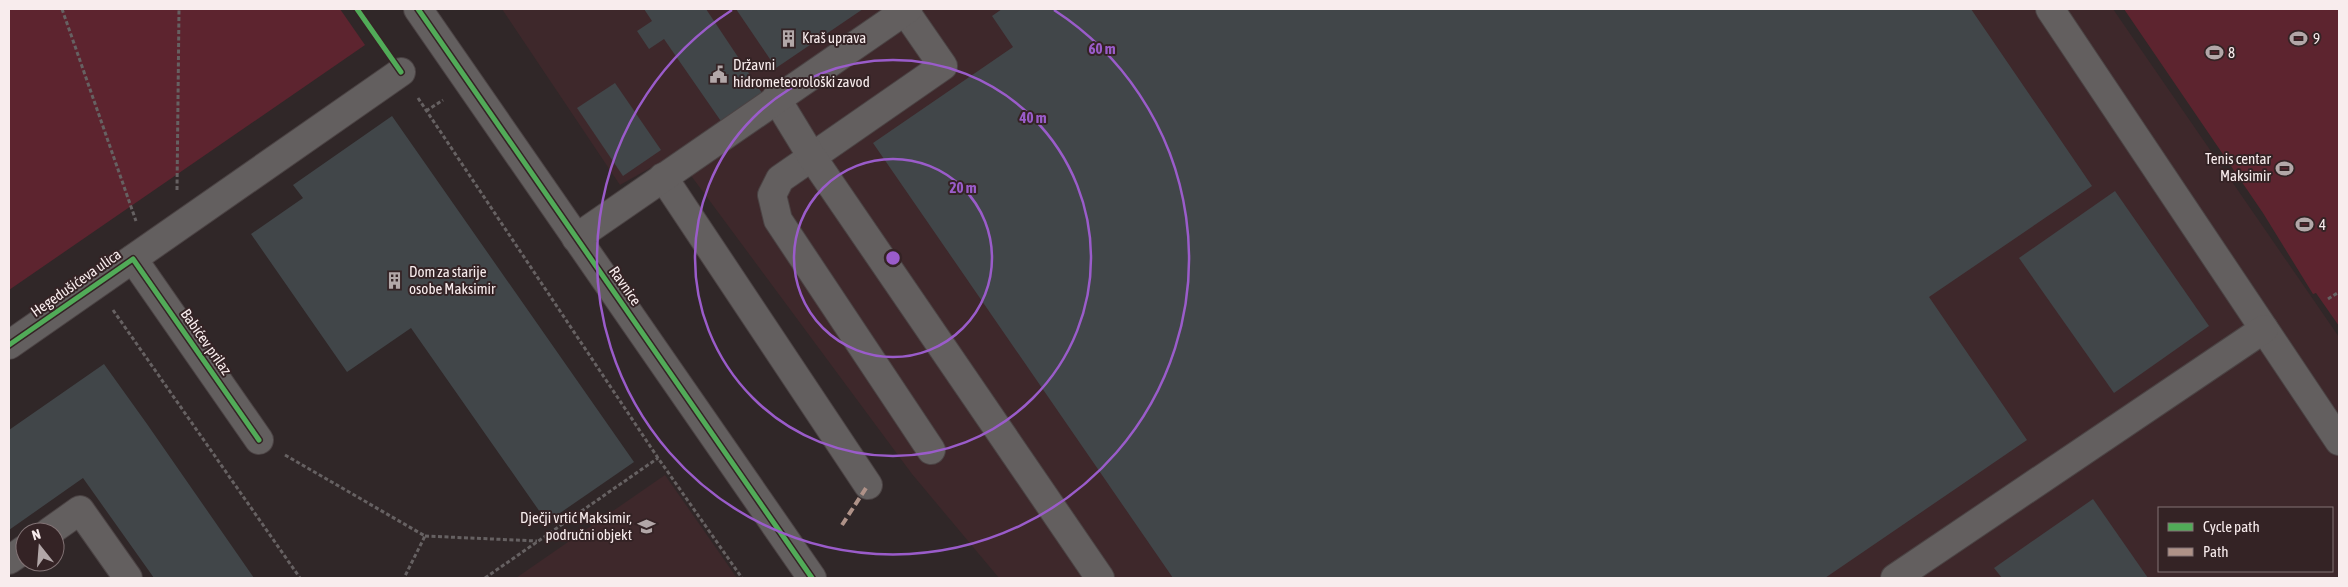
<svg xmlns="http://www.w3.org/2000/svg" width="2348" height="587" viewBox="0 0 2348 587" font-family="'Asap Condensed',sans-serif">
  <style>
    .built { fill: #3e282b; fill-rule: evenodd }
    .green { fill: #5d242f }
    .building { fill: #414649 }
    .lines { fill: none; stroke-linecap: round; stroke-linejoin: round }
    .minor-casing { stroke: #4b4344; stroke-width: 30 }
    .path { stroke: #666162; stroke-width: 3; stroke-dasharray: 4 2.5; stroke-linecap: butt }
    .minor { stroke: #635f5f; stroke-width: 28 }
    .quiet { stroke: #af9288; stroke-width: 4; stroke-dasharray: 8 4; stroke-linecap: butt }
    .cycleway-casing { stroke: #342325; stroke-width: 8 }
    .cycleway { stroke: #51ab58; stroke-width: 5 }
    .ring { fill: none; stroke: #9a5cca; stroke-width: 2.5 }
    .labels { text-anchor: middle; stroke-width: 4; stroke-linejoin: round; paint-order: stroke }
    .poi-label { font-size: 15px; fill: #f8eced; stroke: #342325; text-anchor: start }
    .street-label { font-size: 15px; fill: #f8eced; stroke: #342325 }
    .centre { fill: #9a5cca; stroke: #342325; stroke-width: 2.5 }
    .ring-label { font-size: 15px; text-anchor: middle; font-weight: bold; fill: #9a5cca; stroke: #342325; stroke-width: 4; stroke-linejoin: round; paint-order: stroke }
  </style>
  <rect width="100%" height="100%" fill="#302728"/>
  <g class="built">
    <path d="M 502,9 L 2113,9 L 2339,337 L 2339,578 L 999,578 L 912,474 L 675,154 L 620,185 ZM 2159,508 L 2332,508 L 2332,571 L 2159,571 Z"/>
    <path d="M 665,475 L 737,578 L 516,578 Z"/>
  </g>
  <g class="green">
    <path d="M 9,9 L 340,9 L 365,45 L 9,290 Z"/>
    <path d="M 2124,9 L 2339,9 L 2339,326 L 2316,293 L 2313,294 L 2263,213 Z"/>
  </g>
  <g class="building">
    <path d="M 644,9 L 706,9 L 766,99 L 725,127 L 664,39 L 649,49 L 637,31 L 652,21 Z"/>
    <path d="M 736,9 L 863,9 L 776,68 Z"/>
    <path d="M 1002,9 L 1971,9 L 2092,186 L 1929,297 L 2027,440 L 1825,578 L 1173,578 L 873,143 L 1013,47 L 992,16 Z"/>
    <path d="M 615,83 L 661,150 L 623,176 L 577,108 Z"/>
    <path d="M 392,116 L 634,462 L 547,522 L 411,328 L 347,372 L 251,234 L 303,198 L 293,185 Z"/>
    <path d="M 2115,191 L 2209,326 L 2114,393 L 2019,258 Z"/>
    <path d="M 104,364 L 147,424 L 254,578 L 154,578 L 83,478 L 9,530 L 9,430 Z"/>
    <path d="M 2093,499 L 2148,578 L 2002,578 L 1994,568 Z"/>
  </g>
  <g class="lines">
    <defs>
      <g id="minor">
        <path d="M 418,9 L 812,578"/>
        <path d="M 2050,9 L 2339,441"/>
        <path d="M 905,11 L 943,66 L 780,179 L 772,195 L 778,220 L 931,450"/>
        <path d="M 776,98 L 812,157 L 1100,578"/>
        <path d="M 663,177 L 868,485"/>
        <path d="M 576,238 L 908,9"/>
        <path d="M 133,259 L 259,440"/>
        <path d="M 9,345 L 401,72"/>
        <path d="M 49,532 L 80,510 L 128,578"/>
        <path d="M 9,560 L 25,549"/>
        <path d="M 1895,578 L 2264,329"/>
      </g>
    </defs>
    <use href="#minor" class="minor-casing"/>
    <g class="path">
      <path d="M 62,9 L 136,221"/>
      <path d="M 418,98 L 658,458 L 742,578"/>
      <path d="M 426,111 L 443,100"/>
      <path d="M 177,190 L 179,9"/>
      <path d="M 2328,299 L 2339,292"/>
      <path d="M 113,310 L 300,578"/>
      <path d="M 285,455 L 425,536 L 404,578"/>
      <path d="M 425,536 L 537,541"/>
      <path d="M 485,578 L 658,458"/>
    </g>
    <use href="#minor" class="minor"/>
    <path class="quiet" d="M 842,525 L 868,485"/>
    <defs>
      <g id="cycleway">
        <path d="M 357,9 L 401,72"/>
        <path d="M 418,9 L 812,578"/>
        <path d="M 9,345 L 133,259 L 259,440"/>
      </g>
    </defs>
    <use href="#cycleway" class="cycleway-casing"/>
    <use href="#cycleway" class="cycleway"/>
  </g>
  <g class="ring">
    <circle cx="893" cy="258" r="99"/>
    <circle cx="893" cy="258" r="198"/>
    <path d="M1054 10A296 296 0 1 1 732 10"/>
  </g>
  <defs>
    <symbol id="building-bare" viewBox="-9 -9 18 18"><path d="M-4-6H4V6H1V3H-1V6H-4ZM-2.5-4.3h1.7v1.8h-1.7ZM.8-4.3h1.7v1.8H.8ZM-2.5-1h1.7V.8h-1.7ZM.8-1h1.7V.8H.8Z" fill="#b2a7a8" stroke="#342325" stroke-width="2.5" paint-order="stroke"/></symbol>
    <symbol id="stadium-bare" viewBox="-9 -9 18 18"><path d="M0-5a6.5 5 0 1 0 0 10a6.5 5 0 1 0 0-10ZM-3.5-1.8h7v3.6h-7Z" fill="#b2a7a8" stroke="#342325" stroke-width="2.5" paint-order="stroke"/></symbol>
    <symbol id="civic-bare" viewBox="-9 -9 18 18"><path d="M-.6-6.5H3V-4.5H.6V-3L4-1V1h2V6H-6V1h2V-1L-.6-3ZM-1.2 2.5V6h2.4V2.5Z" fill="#b2a7a8" stroke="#342325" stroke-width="2.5" paint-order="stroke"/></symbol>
    <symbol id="school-bare" viewBox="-9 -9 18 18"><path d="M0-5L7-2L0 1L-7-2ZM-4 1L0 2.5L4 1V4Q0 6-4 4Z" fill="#b2a7a8" stroke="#342325" stroke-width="2.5" paint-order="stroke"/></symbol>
  </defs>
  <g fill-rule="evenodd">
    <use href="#building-bare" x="776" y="26" width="25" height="25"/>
    <use href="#stadium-bare" x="2286" y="26" width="25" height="25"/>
    <use href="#stadium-bare" x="2202" y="40" width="25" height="25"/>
    <use href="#civic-bare" x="706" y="62" width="25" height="25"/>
    <use href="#stadium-bare" x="2272" y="156" width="25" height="25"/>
    <use href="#stadium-bare" x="2292" y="212" width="25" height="25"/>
    <use href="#building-bare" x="382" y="268" width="25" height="25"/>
    <use href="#school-bare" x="634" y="514" width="25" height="25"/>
  </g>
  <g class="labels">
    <g class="poi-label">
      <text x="802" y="43">Kraš uprava</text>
      <text x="2313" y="44">9</text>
      <text x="2228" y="58">8</text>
      <text x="733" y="70">Državni<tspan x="733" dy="17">hidrometeorološki zavod</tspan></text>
      <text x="2271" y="164" text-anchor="end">Tenis centar<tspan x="2271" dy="17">Maksimir</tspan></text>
      <text x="2319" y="230">4</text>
      <text x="409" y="277">Dom za starije<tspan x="409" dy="17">osobe Maksimir</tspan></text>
      <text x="632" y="523" text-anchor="end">Dječji vrtić Maksimir,<tspan x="632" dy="17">područni objekt</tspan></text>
    </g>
    <g class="street-label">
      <text transform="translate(76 283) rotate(-35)" y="5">Hegedušićeva ulica</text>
      <text transform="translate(625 286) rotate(55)" y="5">Ravnice</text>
      <text transform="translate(206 342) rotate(55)" y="5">Babićev prilaz</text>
    </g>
  </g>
  <circle cx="893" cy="258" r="8" class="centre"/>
  <g class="ring-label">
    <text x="1102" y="54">60 m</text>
    <text x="1033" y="123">40 m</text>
    <text x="963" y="193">20 m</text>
  </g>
  <rect width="2348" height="587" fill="none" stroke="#f8eced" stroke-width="20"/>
  <rect x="2158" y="507" width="175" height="65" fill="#342325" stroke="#827375"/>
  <rect x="2168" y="523" width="25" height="8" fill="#51ab58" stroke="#827375"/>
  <text x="2203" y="532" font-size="15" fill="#f8eced">Cycle path</text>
  <rect x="2168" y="548" width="25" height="8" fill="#af9288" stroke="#827375"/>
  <text x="2203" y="557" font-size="15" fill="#f8eced">Path</text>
  <g transform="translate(40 547) rotate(343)"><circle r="24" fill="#342325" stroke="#827375"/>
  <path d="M0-4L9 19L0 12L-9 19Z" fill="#b2a7a8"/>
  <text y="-8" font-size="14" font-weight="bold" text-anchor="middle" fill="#f8eced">N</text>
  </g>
</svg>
